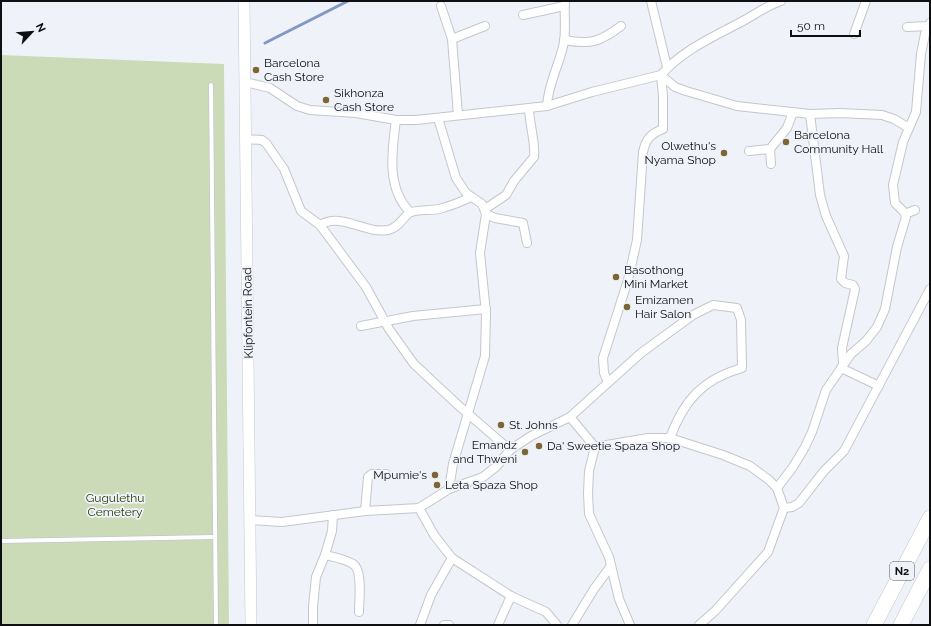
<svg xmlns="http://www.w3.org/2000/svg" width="931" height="626" viewBox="0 0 931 626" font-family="Raleway,sans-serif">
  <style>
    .green { fill: #cbdbb8 }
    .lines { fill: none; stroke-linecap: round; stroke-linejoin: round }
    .stream { stroke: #819ac4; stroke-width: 3 }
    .service-casing { stroke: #c3c7cc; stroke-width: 5.5 }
    .minor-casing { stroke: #c3c7cc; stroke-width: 10 }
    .secondary-casing { stroke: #c3c7cc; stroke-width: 12 }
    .motorway-casing { stroke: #c3c7cc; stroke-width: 16 }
    .service { stroke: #fff; stroke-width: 4 }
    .minor { stroke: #fff; stroke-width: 8 }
    .secondary { stroke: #fff; stroke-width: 11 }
    .motorway { stroke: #fff; stroke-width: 15 }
    .poi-dot { fill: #7c6635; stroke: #eff3f9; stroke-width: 1.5 }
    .labels { text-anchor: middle; stroke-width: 3.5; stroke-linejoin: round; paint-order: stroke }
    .shield { fill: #eff3f9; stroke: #515356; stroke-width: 1 }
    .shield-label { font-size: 11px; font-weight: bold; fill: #0d0f10 }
    .poi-label { font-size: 12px; fill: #0d0f10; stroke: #eff3f9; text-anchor: start }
    .street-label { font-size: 12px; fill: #0d0f10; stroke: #eff3f9 }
    .park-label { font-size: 12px; fill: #283b06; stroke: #eff3f9 }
  </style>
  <rect width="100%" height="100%" fill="#eff3f9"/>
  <path class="green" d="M 1,55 L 224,64 L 229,625 L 1,625 Z"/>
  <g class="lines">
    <path class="stream" d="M 265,43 L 348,1"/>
    <defs>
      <g id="service">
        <path d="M 211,85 L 216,625"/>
        <path d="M 1,541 L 215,537"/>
      </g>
      <g id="minor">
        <path d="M 651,1 L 667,67"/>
        <path d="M 441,6 L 452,39 L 458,115"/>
        <path d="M 523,15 L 564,6"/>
        <path d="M 907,27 L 928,26"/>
        <path d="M 854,34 L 866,1"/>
        <path d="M 452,39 L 485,26"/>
        <path d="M 564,40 C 590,45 600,42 621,26"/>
        <path d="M 245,82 L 270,88 L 297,106 L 310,110 L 356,113 L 396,120 L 416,120 L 547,106 L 592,92 L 661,75 L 675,87 L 686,91 L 737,106 L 810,114 L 840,113 L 882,115 L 894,119 L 909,128"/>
        <path d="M 547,106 C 548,83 560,64 564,42 C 566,29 564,14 565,1"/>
        <path d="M 810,114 L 820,195 L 826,216 L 844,256 L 841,279 L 845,283 L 853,285 L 855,289 L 842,348 L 843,364"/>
        <path d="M 396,120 C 392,151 386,188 410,212"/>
        <path d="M 245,139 L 262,140 L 266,143 L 284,169 L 301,211 L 320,225 C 342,212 364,234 388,230 C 398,228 402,219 409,213 C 416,209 431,211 439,209 C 450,206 461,202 471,197"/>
        <path d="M 770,149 L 771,164"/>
        <path d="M 749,151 L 770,149 L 787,128 L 793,112"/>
        <path d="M 485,209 L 506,195 L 514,181 L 534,157 C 536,146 529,121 529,108"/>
        <path d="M 486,214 L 495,218 L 523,223 L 527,243"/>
        <path d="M 905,214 L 915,210"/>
        <path d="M 320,225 L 366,287 L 389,329 L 414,364 L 459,406 L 510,450"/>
        <path d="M 361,326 L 413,316 L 486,309"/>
        <path d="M 841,368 L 879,386"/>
        <path d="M 608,382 L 604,373 L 603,358 L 628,280 L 637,240 L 643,152 C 646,139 650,134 663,129 L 663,96 L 661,75 C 682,50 715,36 743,21 C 756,14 766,6 781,1"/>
        <path d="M 570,417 L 595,447"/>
        <path d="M 595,447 L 648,438 L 670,438 L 723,455 L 750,466 L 769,480 L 777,488 L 784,508 L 768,552 L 715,611 L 699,625"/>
        <path d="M 595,447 L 589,471 L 588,493 L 589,514 L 609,557 L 619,599 L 630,625"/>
        <path d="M 777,488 L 793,467 L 805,447 L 812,432 L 826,390 L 851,354 L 866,341 L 877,327 L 885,309 L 897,247 L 906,217 L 904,212 L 895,203 L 893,185 L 903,142 L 916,112 L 921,54 L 925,34 L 930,23"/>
        <path d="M 449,489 L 483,477 L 497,466 L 510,450 L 531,436 L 570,417 L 641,353 L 693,315 L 713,305 L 737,308 L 741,320 L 742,368 C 703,379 684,400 670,438"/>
        <path d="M 419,508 L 434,535 L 452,558 L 511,596 L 546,612 L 557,625"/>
        <path d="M 784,508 L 792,507 L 799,503 L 824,471 L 844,451 L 930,289"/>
        <path d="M 365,511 L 368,477 L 372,474 L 386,474"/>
        <path d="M 250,520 L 282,522 L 365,511 L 419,508 L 449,489 L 453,464 L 485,356 L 486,313 L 480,253 L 486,214 L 482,204 L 466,193 L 456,178 L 438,118"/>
        <path d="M 325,555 C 334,557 345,559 353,564 C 363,570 359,600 359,612"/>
        <path d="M 313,625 L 313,606 L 316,577 L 325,555 L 332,531 L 333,515"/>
        <path d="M 420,625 L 431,595 L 452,558"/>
        <path d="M 444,625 L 449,625"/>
        <path d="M 498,625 L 511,596"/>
        <path d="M 572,625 L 594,589 L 611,566"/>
      </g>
      <path id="secondary" d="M 244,1 L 251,625"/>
      <g id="motorway">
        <path d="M 874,625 L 930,518"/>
        <path d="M 901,625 L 930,569"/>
      </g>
    </defs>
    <use href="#service" class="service-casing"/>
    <use href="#minor" class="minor-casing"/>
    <use href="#secondary" class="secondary-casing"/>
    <use href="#motorway" class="motorway-casing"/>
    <use href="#service" class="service"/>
    <use href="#minor" class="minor"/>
    <use href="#secondary" class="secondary"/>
    <use href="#motorway" class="motorway"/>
  </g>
  <g class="poi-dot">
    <circle cx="256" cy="70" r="4"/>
    <circle cx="326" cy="100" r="4"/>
    <circle cx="786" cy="142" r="4"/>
    <circle cx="724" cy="153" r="4"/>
    <circle cx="616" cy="277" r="4"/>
    <circle cx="627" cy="307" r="4"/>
    <circle cx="501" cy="425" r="4"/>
    <circle cx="539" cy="446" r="4"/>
    <circle cx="525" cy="452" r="4"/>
    <circle cx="435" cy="475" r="4"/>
    <circle cx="437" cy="485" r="4"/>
  </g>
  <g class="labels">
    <rect class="shield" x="890" y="562" width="24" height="18" rx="3"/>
    <g class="shield-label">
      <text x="902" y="575">N2</text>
    </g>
    <g class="poi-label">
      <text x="264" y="67">Barcelona<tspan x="264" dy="14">Cash Store</tspan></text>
      <text x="334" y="97">Sikhonza<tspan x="334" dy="14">Cash Store</tspan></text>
      <text x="794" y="139">Barcelona<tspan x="794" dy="14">Community Hall</tspan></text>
      <text x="716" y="150" text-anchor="end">Olwethu's<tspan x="716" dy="14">Nyama Shop</tspan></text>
      <text x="624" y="274">Basothong<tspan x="624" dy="14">Mini Market</tspan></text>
      <text x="635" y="304">Emizamen<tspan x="635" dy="14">Hair Salon</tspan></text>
      <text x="509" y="429">St. Johns</text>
      <text x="517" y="449" text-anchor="end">Emandz<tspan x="517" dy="14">and Thweni</tspan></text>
      <text x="547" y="450">Da' Sweetie Spaza Shop</text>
      <text x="427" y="479" text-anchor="end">Mpumie's</text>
      <text x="445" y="489">Leta Spaza Shop</text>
    </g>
    <g class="street-label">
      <text transform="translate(248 313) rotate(-91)" y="4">Klipfontein Road</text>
    </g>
    <g class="park-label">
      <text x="115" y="502">Gugulethu<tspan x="115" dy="14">Cemetery</tspan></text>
    </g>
  </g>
  <rect width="931" height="626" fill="none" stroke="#0d0f10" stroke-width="4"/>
  <g transform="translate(32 32) rotate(64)" stroke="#eff3f9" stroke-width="3" paint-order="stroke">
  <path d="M0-3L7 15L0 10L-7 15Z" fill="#0d0f10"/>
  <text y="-6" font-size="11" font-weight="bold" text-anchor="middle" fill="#0d0f10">N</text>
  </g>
  <path d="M791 30v6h69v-6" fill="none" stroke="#0d0f10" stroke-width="2"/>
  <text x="797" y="30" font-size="12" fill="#0d0f10" stroke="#eff3f9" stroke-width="3" paint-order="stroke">50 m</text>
</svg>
